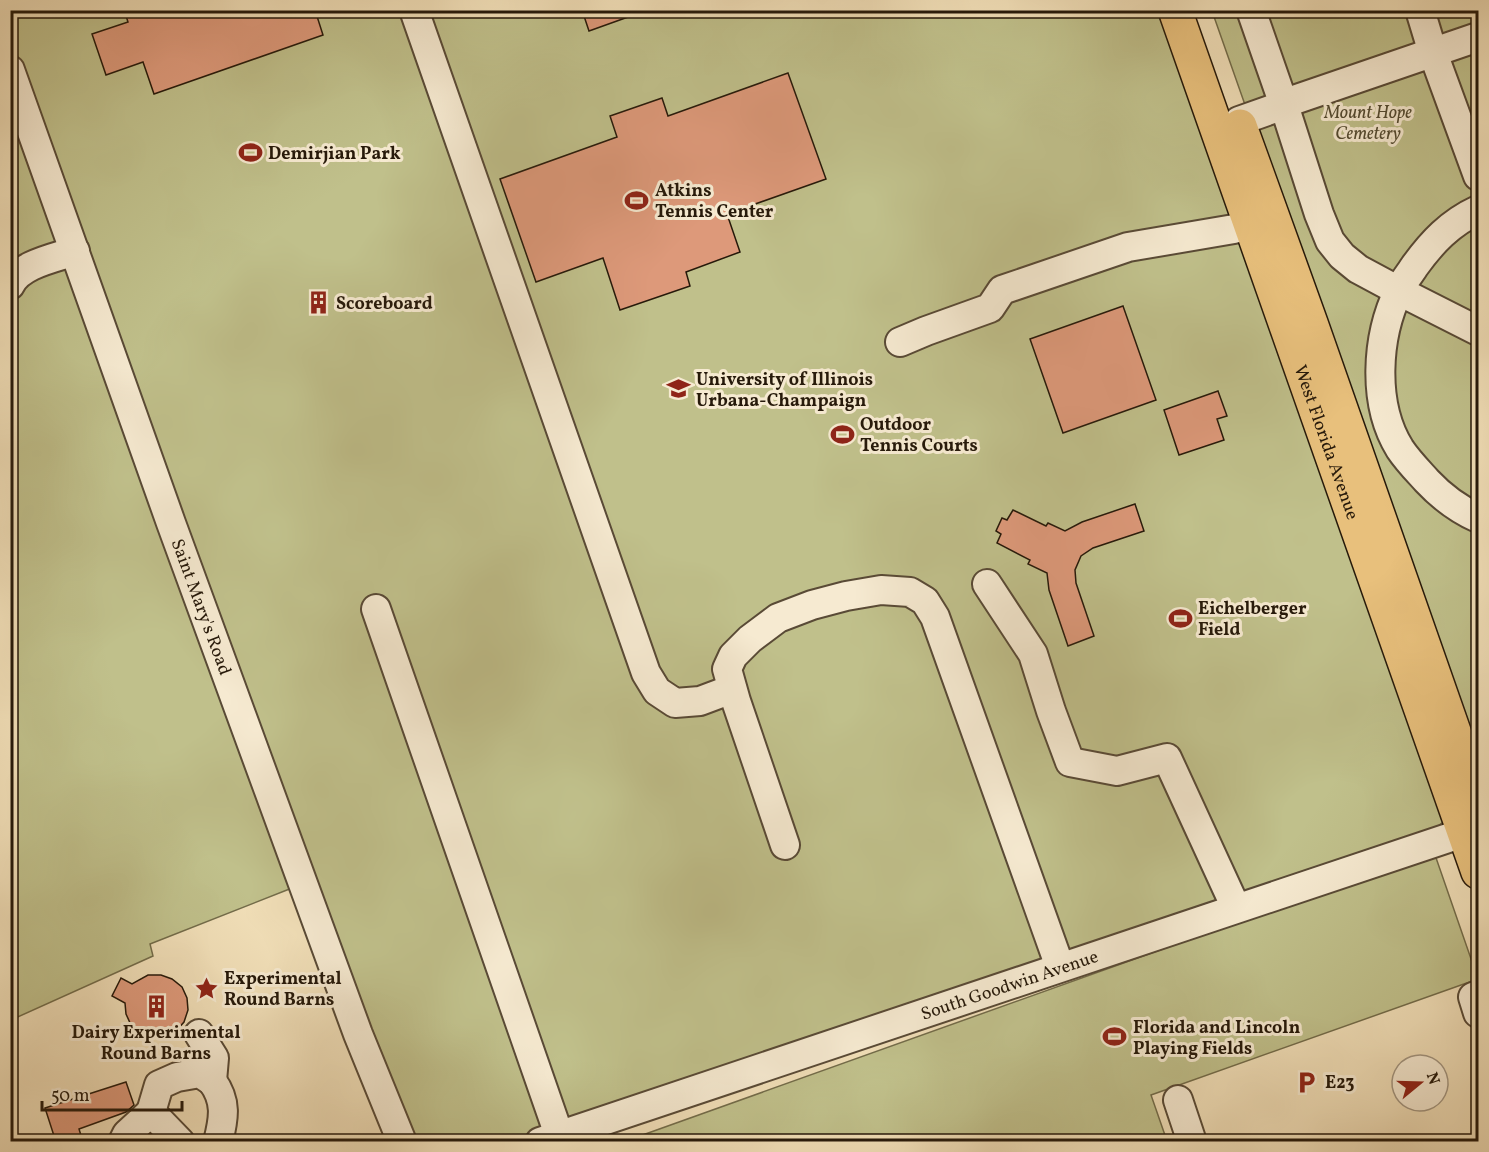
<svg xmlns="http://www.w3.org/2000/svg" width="1489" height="1152" viewBox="0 0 1489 1152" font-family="Vollkorn,serif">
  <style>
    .green { fill: #c0c08b; stroke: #736c4a; stroke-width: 1.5 }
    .building { fill: #dd997a; stroke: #26190a; stroke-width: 1.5 }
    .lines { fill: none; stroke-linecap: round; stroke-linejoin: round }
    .minor-casing { stroke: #594a36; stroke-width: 32 }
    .major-casing { stroke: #26190a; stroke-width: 36 }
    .minor { stroke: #f6ead1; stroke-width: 28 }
    .major { stroke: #e8c07c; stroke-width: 33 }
    .labels { text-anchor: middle; stroke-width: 6; stroke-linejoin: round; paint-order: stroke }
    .park-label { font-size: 18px; font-style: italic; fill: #544b31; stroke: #f6ead1 }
    .poi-label { font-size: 18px; font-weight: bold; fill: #26190a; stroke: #f6ead1; text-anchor: start }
    .street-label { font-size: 18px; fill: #26190a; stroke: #f6ead1 }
  </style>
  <rect width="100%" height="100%" fill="#f1dfb8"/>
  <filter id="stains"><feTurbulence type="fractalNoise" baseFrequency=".00333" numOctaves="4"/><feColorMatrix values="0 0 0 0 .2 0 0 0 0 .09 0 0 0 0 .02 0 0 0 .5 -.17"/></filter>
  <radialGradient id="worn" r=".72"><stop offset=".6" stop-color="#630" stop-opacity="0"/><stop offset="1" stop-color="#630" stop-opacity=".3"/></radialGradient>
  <g class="green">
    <path d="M 10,11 L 1161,11 L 1441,804 L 1443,822 L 1427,836 L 1032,967 L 514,1141 L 411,1141 L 259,741 L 11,39 Z"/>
    <path d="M 1212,11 L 1478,11 L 1478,767 Z"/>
    <path d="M 10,118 L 13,119 L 292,888 L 150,944 L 153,956 L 11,1020 Z"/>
    <path d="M 1434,852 L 1478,979 L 1151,1095 L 1167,1141 L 623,1142 Z"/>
  </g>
  <g class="building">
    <path d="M 124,10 L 315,10 L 323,35 L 154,94 L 143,62 L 106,75 L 92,34 L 128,22 Z"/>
    <path d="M 582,10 L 641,10 L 642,12 L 589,31 Z"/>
    <path d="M 788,73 L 826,179 L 727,214 L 740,252 L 686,272 L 690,286 L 620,310 L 603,258 L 536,282 L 500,179 L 617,137 L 610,116 L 662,98 L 668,116 Z"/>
    <path d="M 1123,306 L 1156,400 L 1063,433 L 1030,339 Z"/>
    <path d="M 1218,391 L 1227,416 L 1217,419 L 1224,440 L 1179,455 L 1164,410 Z"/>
    <path d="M 1135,504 L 1144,531 L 1093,548 L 1081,556 L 1075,570 L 1076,583 L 1094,636 L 1068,646 L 1049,590 L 1047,573 L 1028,564 L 1030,560 L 997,543 L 1001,534 L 996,531 L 1002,518 L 1007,520 L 1013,510 L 1046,526 L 1048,523 L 1065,531 L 1082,522 Z"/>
    <path d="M 148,975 L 161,975 L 172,979 L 182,987 L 187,998 L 188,1010 L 184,1022 L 176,1031 L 165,1037 L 152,1037 L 141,1033 L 131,1025 L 126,1014 L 125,1003 L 112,996 L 121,978 L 132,984 Z"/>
    <path d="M 126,1082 L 134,1105 L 126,1112 L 79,1129 L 83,1142 L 56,1142 L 45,1108 Z"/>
  </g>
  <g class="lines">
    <defs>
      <g id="minor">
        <path d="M 414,10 L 646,673 L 657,691 L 675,703 L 700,701 L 732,689"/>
        <path d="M 1251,10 L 1284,105 L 1319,214 L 1330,241 L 1342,256 L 1358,269 L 1399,291 L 1478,331"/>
        <path d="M 1420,10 L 1433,53 L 1478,176"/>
        <path id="s1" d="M 10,70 L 171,523 L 358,1034 L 402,1142"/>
        <path d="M 1239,121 L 1284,105 L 1294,100 L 1478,37"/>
        <path d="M 1478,210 C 1450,223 1432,242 1414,267 C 1409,275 1403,282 1399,290 C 1376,337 1372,404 1400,449 C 1408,461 1418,471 1427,481 C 1442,497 1458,509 1478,518"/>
        <path d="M 10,285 C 20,264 55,258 75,251"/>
        <path d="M 900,342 L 926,331 L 990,308 L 1002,290 L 1128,247 L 1234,229 L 1271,217"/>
        <path d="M 987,584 L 1033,654 L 1051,711 L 1070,762 L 1117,771 L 1167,758 L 1236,908"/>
        <path d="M 376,609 L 559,1135"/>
        <path d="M 785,845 L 736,701 L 727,669 L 733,656 L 750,639 L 778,618 L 812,605 L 846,596 L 881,590 L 910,592 L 925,601 L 935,617 L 1060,967"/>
        <path d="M 1478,995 L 1473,997 L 1478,1013"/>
        <path d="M 212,1081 C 227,1101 224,1118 218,1142"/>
        <path d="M 1178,1100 L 1192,1142"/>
        <path d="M 123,1142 L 127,1134 L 151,1112"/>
        <path d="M 180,1142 L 151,1112 L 159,1085 L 177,1077 L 200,1073 L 212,1081 L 214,1058 L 199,1034"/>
        <path id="s2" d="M 540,1142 L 1478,828"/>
      </g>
      <g id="major">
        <path id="s3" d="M 1175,10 L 1478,872"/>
        <path d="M 1240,126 L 1311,323 L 1478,800"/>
      </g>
    </defs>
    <use href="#minor" class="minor-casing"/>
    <use href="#major" class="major-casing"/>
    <use href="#minor" class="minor"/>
    <use href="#major" class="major"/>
  </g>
  <defs>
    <symbol id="stadium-bare" viewBox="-9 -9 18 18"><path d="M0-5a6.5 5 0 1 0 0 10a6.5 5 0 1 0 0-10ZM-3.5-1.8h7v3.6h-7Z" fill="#8f2418" stroke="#f6ead1" stroke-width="2.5" paint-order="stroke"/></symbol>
    <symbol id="building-bare" viewBox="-9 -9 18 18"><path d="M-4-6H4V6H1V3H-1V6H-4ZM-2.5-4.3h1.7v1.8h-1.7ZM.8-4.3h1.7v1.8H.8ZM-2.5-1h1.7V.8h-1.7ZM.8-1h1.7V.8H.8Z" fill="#8f2418" stroke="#f6ead1" stroke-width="2.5" paint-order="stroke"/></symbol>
    <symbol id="university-bare" viewBox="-9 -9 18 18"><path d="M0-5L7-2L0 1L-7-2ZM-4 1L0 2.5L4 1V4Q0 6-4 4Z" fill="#8f2418" stroke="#f6ead1" stroke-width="2.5" paint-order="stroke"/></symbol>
    <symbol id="sight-bare" viewBox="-9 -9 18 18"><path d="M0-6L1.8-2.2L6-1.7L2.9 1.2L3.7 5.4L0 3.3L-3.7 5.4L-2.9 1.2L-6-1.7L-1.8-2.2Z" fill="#8f2418" stroke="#f6ead1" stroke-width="2.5" paint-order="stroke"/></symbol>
    <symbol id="parking-bare" viewBox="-9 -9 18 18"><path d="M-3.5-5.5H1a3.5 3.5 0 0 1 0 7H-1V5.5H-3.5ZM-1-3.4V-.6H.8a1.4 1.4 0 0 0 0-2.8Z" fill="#8f2418" stroke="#f6ead1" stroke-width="2.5" paint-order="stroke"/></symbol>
  </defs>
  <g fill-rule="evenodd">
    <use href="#stadium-bare" x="234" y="136" width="33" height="33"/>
    <use href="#stadium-bare" x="620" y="184" width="33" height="33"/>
    <use href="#building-bare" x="302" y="286" width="33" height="33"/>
    <use href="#university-bare" x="662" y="372" width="33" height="33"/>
    <use href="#stadium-bare" x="826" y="418" width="33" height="33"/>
    <use href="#stadium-bare" x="1164" y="602" width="33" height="33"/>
    <use href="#sight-bare" x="190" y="972" width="33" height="33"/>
    <use href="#building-bare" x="140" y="990" width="33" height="33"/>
    <use href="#stadium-bare" x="1098" y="1020" width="33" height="33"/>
    <use href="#parking-bare" x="1290" y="1066" width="33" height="33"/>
  </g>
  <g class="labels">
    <g class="park-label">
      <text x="1368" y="118">Mount Hope<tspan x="1368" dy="21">Cemetery</tspan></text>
    </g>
    <g class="poi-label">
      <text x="268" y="159">Demirjian Park</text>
      <text x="655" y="196">Atkins<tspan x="655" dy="21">Tennis Center</tspan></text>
      <text x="336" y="309">Scoreboard</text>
      <text x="696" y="385">University of Illinois<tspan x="696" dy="21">Urbana-Champaign</tspan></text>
      <text x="860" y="430">Outdoor<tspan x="860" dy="21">Tennis Courts</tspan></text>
      <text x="1198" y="614">Eichelberger<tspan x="1198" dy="21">Field</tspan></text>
      <text x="224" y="984">Experimental<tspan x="224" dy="21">Round Barns</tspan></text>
      <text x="1133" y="1033">Florida and Lincoln<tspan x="1133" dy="21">Playing Fields</tspan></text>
      <text x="156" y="1038" text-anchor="middle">Dairy Experimental<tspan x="156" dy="21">Round Barns</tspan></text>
      <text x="1325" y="1088">E23</text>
    </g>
    <g class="street-label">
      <text dy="6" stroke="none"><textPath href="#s3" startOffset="458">West Florida Avenue</textPath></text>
      <text dy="6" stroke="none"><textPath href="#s1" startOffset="570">Saint Mary's Road</textPath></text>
      <text dy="6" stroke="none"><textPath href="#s2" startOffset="495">South Goodwin Avenue</textPath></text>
    </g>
  </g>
  <rect width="1489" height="1152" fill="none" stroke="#f1dfb8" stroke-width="36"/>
  <rect x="12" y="12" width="1465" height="1128" fill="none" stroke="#26190a" stroke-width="3"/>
  <rect x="18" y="18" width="1453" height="1116" fill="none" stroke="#26190a" stroke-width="1.5"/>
  <g transform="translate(1420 1083) rotate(71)"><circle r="28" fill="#f6ead1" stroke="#a39681" stroke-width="1.5"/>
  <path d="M0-4.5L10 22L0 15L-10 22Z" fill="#8f2418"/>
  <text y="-9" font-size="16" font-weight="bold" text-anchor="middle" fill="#26190a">N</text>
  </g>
  <path d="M42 1101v9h140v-9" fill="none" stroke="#26190a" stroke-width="3"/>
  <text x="51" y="1101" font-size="18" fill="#26190a" stroke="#f6ead1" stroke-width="4.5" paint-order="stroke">50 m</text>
  <rect width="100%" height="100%" filter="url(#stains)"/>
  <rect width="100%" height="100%" fill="url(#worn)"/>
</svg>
